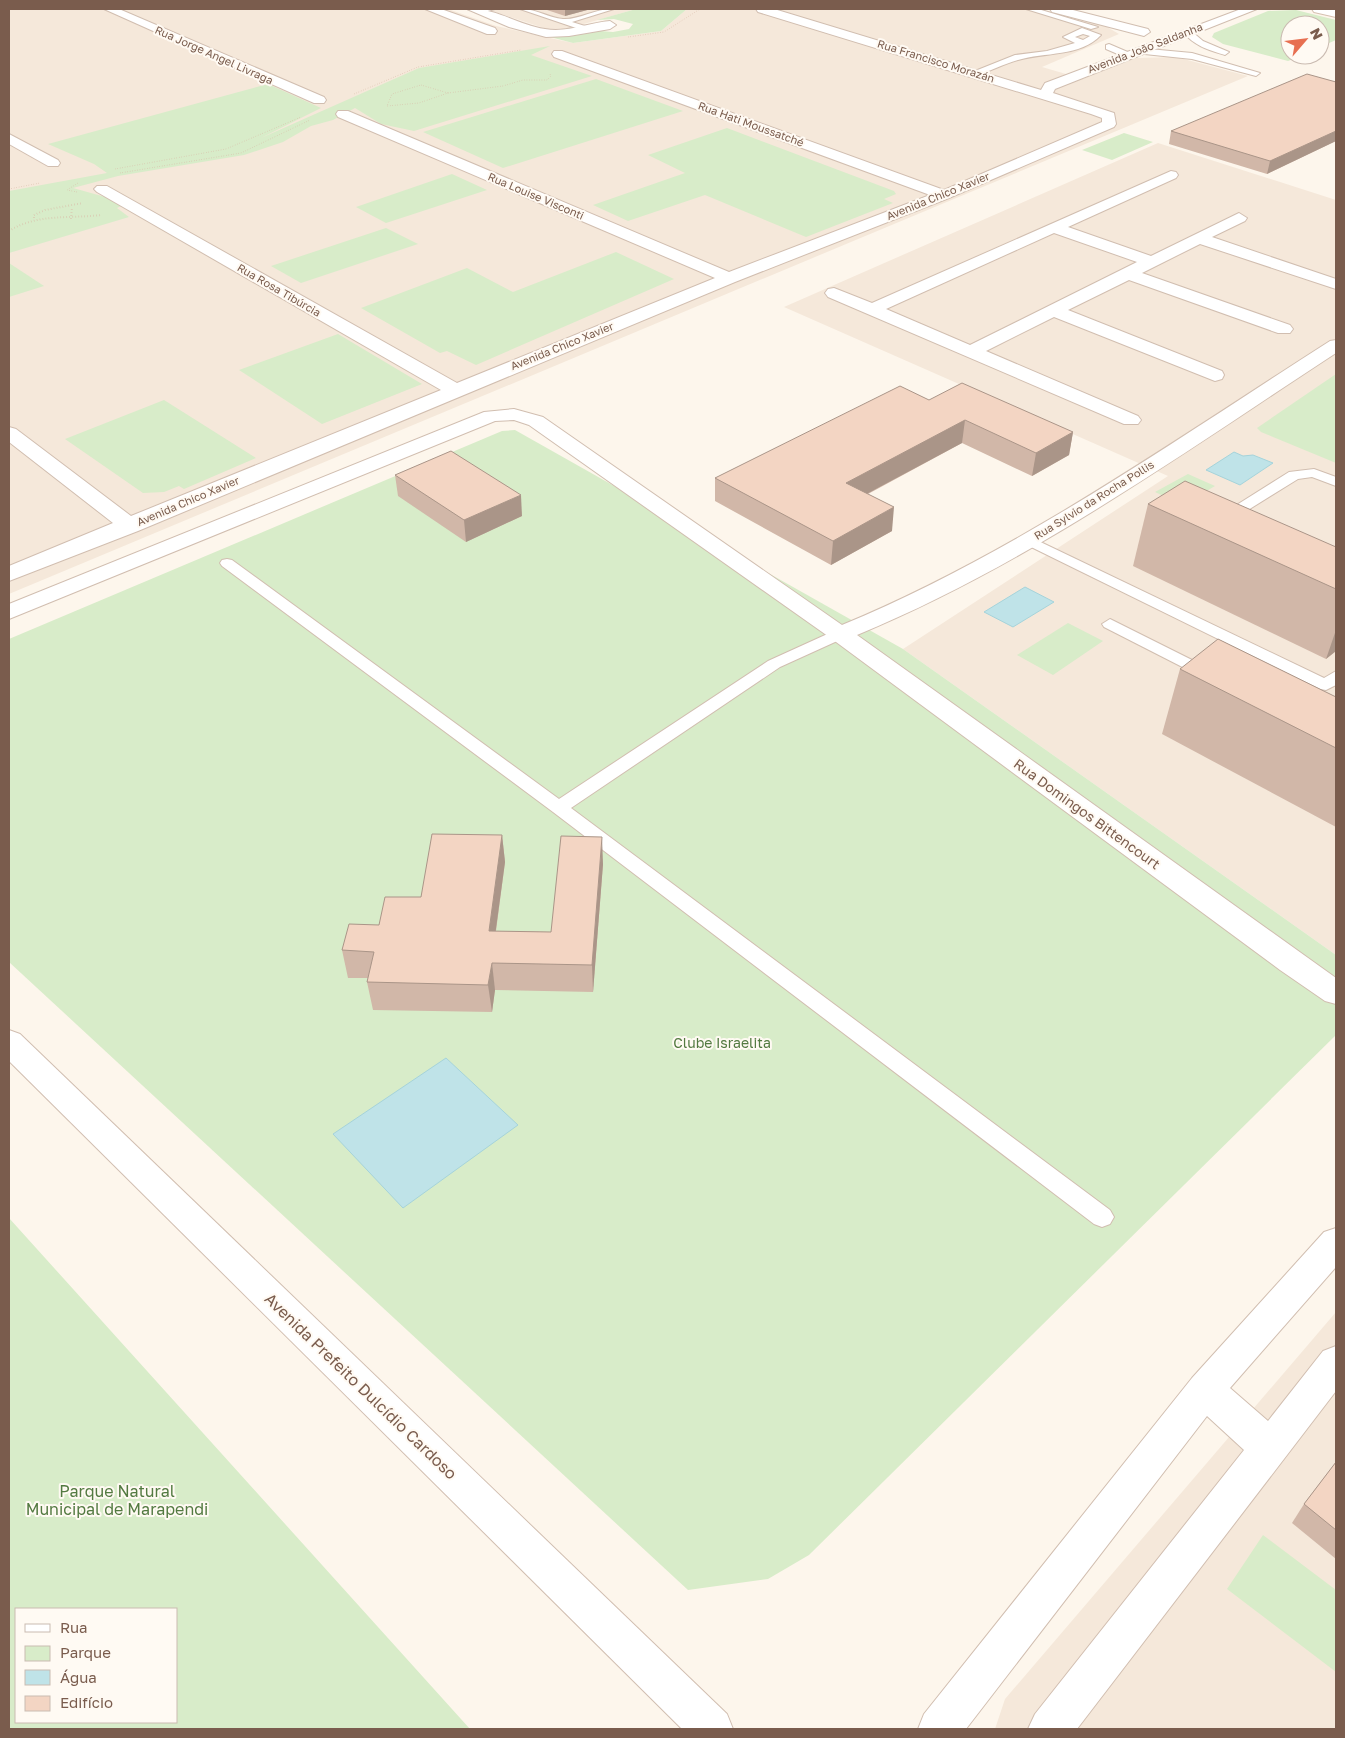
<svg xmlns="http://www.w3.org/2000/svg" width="1345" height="1738" viewBox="0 0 1345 1738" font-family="'Golos Text',sans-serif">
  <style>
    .residential { fill: #f5e8da }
    .green { fill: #d8ecc9; fill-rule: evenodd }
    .water { fill: #bfe3e8; stroke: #a5d3da }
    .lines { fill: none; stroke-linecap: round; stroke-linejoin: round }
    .service-casing { stroke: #d1beb0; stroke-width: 2 }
    .minor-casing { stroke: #d1beb0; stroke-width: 2 }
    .secondary-casing { stroke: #d6c0b0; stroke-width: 2 }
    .path-far1 { stroke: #d9b8a5; stroke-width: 1; stroke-dasharray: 0.5 2; stroke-linecap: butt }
    .path { stroke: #d9b8a5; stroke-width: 2; stroke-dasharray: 0.5 2.5; stroke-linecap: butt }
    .service { fill: #fff; fill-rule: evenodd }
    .minor { fill: #fff; fill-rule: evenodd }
    .secondary { fill: #fff; fill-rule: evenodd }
    .wall { fill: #d1b7a8 }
    .shaded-wall { fill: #aa9588 }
    .building { fill: #f3d5c3; stroke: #aa9588 }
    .labels { text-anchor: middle; stroke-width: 4; stroke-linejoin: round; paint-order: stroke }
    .far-street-label { font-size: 11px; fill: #7a5c4d; stroke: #fffaf3 }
    .street-label { font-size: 14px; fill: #7a5c4d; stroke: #fffaf3 }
    .park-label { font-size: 14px; fill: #537a41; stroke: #fffaf3 }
    .near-street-label { font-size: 16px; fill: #7a5c4d; stroke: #fffaf3 }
    .near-park-label { font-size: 16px; fill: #537a41; stroke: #fffaf3 }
  </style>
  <rect width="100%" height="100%" fill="#fdf6ec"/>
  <g class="residential">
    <path d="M 9,9 L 448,9 L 496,26 L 573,43 L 661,31 L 687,9 L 1039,9 L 1107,27 L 1119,34 L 1042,67 L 1083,79 L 1136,58 L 1176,57 L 1248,76 L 9,594 Z"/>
    <path d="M 499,9 L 636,9 L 563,30 L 547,29 L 492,11 Z"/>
    <path d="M 1158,143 L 1336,200 L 1336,955 L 903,649 L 1168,476 L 784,307 Z"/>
    <path d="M 1336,1312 L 1336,1729 L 995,1729 L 1005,1699 Z"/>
  </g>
  <g class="green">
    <path d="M 636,9 L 687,9 L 661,31 L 573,43 L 550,37 L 589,30 L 613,32 L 629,29 L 633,24 L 614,19 L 597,20 Z"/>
    <path d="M 1296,10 L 1336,20 L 1336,40 L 1320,47 L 1320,25 L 1290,25 L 1290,55 L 1303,55 L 1288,61 L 1223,44 L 1212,37 L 1214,33 L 1268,11 Z"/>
    <path d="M 550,46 L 531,55 L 592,76 L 414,131 L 381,124 L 355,108 L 333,120 L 311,126 L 283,142 L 244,155 L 118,176 L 73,188 L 116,200 L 123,205 L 117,208 L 129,217 L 9,253 L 9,191 L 107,173 L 94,164 L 48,144 L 268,84 L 321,108 L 261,138 L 419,68 Z"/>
    <path d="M 596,79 L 683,111 L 503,168 L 423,132 Z"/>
    <path d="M 727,128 L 894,191 L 896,194 L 884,199 L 893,203 L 806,237 L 705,195 L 628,221 L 593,205 L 685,173 L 648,155 Z"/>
    <path d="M 1124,133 L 1153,142 L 1112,160 L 1082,150 Z"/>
    <path d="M 452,174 L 487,190 L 386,223 L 356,207 Z"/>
    <path d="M 386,228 L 418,244 L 301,283 L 271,266 Z"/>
    <path d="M 616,252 L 674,279 L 476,365 L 447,351 L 440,353 L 361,308 L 467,268 L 513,292 Z"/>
    <path d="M 9,263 L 44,286 L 9,297 Z"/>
    <path d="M 338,334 L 422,384 L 322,424 L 239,370 Z"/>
    <path d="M 1336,374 L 1336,463 L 1261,432 L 1257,428 Z"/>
    <path d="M 164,400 L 256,458 L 184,489 L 179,486 L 164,492 L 143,493 L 65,439 Z"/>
    <path d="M 515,430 L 903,649 L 1336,955 L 1336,1035 L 809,1555 L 768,1579 L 688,1590 L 9,962 L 9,639 L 502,431 Z"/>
    <path d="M 1188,474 L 1215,486 L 1183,505 L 1155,492 Z"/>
    <path d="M 1068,623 L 1103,641 L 1053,675 L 1017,655 Z"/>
    <path d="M 9,1218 L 470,1729 L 9,1729 ZM 16,1609 L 176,1609 L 176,1722 L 16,1722 Z"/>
    <path d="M 1263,1535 L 1336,1590 L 1336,1672 L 1227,1589 Z"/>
  </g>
  <g class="water">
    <path d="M 1234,452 L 1243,456 L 1253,455 L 1273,463 L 1240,485 L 1206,470 Z"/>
    <path d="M 1025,587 L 1054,602 L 1013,627 L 984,612 Z"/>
    <path d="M 446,1058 L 518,1125 L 403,1208 L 333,1134 Z"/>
  </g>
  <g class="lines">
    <defs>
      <g id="service">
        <path d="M 479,9 L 495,9 L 480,13 L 476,11 Z"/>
        <path d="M 520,9 C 536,8 548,18 563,19 C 579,20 596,8 614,9 L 572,22 L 585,26 L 586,28 L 582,30 Z"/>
        <path d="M 1026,9 L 1038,9 L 1098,27 L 1091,29 Z"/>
        <path d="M 1082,28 L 1101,35 C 1081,57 1044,52 1018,60 C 1003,64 989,72 974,76 L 970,73 L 1015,55 L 1047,51 L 1075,43 L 1063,37 ZM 1083,34 L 1090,36 L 1083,40 L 1075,37 Z"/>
        <path d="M 1184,30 L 1190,30 L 1203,41 L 1229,52 L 1225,55 C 1209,50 1194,46 1183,32 Z"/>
        <path d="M 1109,44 L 1130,53 L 1131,55 L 1127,58 L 1106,49 L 1106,45 Z"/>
        <path d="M 1138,48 L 1192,53 L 1260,73 L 1256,76 L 1192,59 L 1135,53 L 1134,51 Z"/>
        <path d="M 1314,469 L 1336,477 L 1336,486 L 1312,477 L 1298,479 L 1248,510 L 1262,521 L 1260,524 L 1250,524 L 1235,515 L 1233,509 L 1235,506 L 1289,472 Z"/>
        <path d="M 1028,536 L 1324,678 L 1336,671 L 1336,685 L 1326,690 L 1320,689 L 1023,543 L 1021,540 Z"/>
        <path d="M 227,559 L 232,560 L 559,799 L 768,661 L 834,631 L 846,631 L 848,634 L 846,637 L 780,667 L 571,808 L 1110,1210 L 1114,1217 L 1110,1224 L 1102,1227 L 1094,1224 L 553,812 L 222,566 L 220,563 L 222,560 Z"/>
        <path d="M 1110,619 L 1214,671 L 1216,674 L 1214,677 L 1202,677 L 1104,627 L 1102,624 Z"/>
      </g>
      <g id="minor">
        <path d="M 104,9 L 119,9 L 324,97 L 326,100 L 324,103 L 314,103 Z"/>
        <path d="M 425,9 L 441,9 L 495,28 L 497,31 L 495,34 L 487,34 Z"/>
        <path d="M 467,9 C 494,7 518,25 545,29 C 567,33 588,23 610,21 L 616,25 L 610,29 L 569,36 L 546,37 L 509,27 Z"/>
        <path d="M 756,9 L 774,9 L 1041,90 L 1045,83 L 1241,9 L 1257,9 L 1055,89 L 1053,93 L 1114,113 L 1116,124 L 1114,127 L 949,198 L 735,282 L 138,531 L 9,581 L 9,566 L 113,523 L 9,442 L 9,427 L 16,429 L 131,516 L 441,390 L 97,192 L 94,189 L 97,186 L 107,186 L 457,383 L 715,278 L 338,117 L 336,114 L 338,111 L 348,111 L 729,272 L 930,195 L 554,57 L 552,54 L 554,51 L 562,51 L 944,190 L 1102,122 L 1102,118 L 1091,114 L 758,12 Z"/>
        <path d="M 1050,9 L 1069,9 L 1148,29 L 1150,32 L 1144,36 L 1052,12 Z"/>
        <path d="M 9,134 L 58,160 L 60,163 L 58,166 L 48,166 L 9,144 Z"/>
        <path d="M 1171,171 L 1176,172 L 1178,175 L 1176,178 L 1068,227 L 1151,256 L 1239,213 L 1247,218 L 1245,221 L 1212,237 L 1336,279 L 1336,289 L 1200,244 L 1142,273 L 1290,325 L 1293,329 L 1290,333 L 1278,333 L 1129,280 L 1068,310 L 1222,371 L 1224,375 L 1222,379 L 1215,381 L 1054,317 L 986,351 L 1138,416 L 1141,420 L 1138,424 L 1124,424 L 828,297 L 825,293 L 828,289 L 834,288 L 872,303 ZM 1054,233 L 1137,262 L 970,345 L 886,309 Z"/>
        <path d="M 1336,340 L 1336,353 C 1181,454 1029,564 857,635 L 1336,978 L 1336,1004 L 1325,1001 L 1280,970 L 832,639 L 529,425 L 514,420 L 495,421 L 9,619 L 9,604 L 484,412 L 514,409 L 543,417 L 842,625 C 1016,553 1172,442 1330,341 Z"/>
        <path d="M 9,1030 L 20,1034 L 727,1714 L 733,1729 L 682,1729 L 9,1061 Z"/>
        <path d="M 1336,1228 L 1336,1267 L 1230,1388 L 1268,1421 L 1323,1351 L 1336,1346 L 1336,1391 L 1077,1729 L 1028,1729 L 1035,1714 L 1244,1450 L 1207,1416 L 966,1729 L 918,1729 L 924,1714 L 1192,1378 L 1324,1232 Z"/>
      </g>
      <path id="secondary" d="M 1312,9 L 1336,9 L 1336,17 L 1314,12 Z"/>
    </defs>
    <use href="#service" class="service-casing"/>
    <use href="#minor" class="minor-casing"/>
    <use href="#secondary" class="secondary-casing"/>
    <g class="path-far1">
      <path d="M 628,37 L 664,32 L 700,9"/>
      <path d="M 421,85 L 448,93 L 419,103 L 387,106 L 392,94 Z"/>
      <path d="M 448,93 L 503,86 L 523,80 L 547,80 L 551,76 L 550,74"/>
      <path d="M 354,94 L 418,67 L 521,50"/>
      <path d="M 115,169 L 226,149 L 301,117"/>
      <path d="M 120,173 L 241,153 L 310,120"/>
      <path d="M 9,189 L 40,183"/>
      <path d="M 77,192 L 67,190 L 78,183"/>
    </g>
    <g class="path">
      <path d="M 34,218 L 34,215 L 45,210 L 83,203"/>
      <path d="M 71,219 L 72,207"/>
      <path d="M 9,231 C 38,213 69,219 102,215"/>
    </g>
    <use href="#service" class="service"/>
    <use href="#minor" class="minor"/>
    <use href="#secondary" class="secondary"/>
  </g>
  <g class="wall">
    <path d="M 544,9 L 591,9 L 565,16 Z"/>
    <path d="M 1336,82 L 1336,141 L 1267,174 L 1169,144 L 1171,131 Z"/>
    <path d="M 929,400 L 1073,432 L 1069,455 L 1032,476 L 962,443 L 868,494 L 892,531 L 831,565 L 715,501 L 715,478 Z"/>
    <path d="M 395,475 L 522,516 L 466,542 L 398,496 Z"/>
    <path d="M 1148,504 L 1336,547 L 1336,651 L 1326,659 L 1133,566 Z"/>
    <path d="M 1180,669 L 1336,697 L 1336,827 L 1162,734 Z"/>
    <path d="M 502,835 L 505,862 L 496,931 L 551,932 L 603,864 L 593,992 L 495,990 L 492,1012 L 373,1010 L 367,982 L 368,978 L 348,978 L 342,950 L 421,897 Z"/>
    <path d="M 1336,1462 L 1336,1559 L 1292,1523 L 1304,1504 Z"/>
  </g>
  <g class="shaded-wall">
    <path d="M 565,9 L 591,9 L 565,16 Z"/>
    <path d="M 1336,131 L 1336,141 L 1267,174 L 1270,161 Z"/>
    <path d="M 965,420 L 962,443 L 844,506 L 846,483 Z"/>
    <path d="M 1073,432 L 1069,455 L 1032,476 L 1036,453 Z"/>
    <path d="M 521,495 L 522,516 L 466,542 L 464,520 Z"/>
    <path d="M 894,507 L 892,531 L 831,565 L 833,541 Z"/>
    <path d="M 1336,630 L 1336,651 L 1326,659 Z"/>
    <path d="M 502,835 L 505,862 L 492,958 L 489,931 Z"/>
    <path d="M 602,837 L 603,864 L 593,992 L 592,965 Z"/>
    <path d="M 492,963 L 495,990 L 492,1012 L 488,985 Z"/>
  </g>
  <g class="building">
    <path d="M 1307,74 L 1336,82 L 1336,131 L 1270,161 L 1171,131 Z"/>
    <path d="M 962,383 L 1073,432 L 1036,453 L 965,420 L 846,483 L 894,507 L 833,541 L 715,478 L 900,386 L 929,400 Z"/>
    <path d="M 451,451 L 521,495 L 464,520 L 395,475 Z"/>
    <path d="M 1185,481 L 1336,547 L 1336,589 L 1148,504 Z"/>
    <path d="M 1218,639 L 1336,697 L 1336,748 L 1180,669 Z"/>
    <path d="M 432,834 L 502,835 L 489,931 L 551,932 L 561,836 L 602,837 L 592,965 L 492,963 L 488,985 L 367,982 L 374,952 L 342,950 L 349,924 L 379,925 L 385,897 L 421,897 Z"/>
    <path d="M 1336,1462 L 1336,1530 L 1304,1504 Z"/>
  </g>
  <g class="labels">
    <g class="far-street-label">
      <text transform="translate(1145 48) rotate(-21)" y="4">Avenida João Saldanha</text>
      <text transform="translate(214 55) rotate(24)" y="4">Rua Jorge Angel Livraga</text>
      <text transform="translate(936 61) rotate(17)" y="4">Rua Francisco Morazán</text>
      <text transform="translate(751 124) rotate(20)" y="4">Rua Hati Moussatché</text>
      <text transform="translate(536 196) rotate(23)" y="4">Rua Louise Visconti</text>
      <text transform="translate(938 196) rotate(-22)" y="4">Avenida Chico Xavier</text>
      <text transform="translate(279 290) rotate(30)" y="4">Rua Rosa Tibúrcia</text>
      <text transform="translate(562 346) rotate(-22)" y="4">Avenida Chico Xavier</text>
      <text transform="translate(1094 500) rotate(-32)" y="4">Rua Sylvio da Rocha Pollis</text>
      <text transform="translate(188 501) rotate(-23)" y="4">Avenida Chico Xavier</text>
    </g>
    <g class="street-label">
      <text transform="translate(1087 814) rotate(36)" y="5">Rua Domingos Bittencourt</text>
    </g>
    <g class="park-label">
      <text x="722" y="1048">Clube Israelita</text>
    </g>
    <g class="near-street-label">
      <text transform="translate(361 1386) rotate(44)" y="6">Avenida Prefeito Dulcídio Cardoso</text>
    </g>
    <g class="near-park-label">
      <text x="117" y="1497">Parque Natural<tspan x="117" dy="18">Municipal de Marapendi</tspan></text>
    </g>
  </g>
  <rect width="1345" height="1738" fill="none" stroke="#7a5c4d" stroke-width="20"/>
  <rect x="15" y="1608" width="162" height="115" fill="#fffaf3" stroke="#cabbb1"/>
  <rect x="25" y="1624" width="25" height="8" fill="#ffffff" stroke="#cabbb1"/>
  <text x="60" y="1633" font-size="15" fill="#7a5c4d">Rua</text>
  <rect x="25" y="1646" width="25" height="15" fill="#d8ecc9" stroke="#cabbb1"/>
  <text x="60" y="1658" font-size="15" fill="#7a5c4d">Parque</text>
  <rect x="25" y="1670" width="25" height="15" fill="#bfe3e8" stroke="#cabbb1"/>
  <text x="60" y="1683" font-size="15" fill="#7a5c4d">Água</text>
  <rect x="25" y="1696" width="25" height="15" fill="#f3d5c3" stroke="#cabbb1"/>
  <text x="60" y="1708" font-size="15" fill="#7a5c4d">Edifício</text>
  <g transform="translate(1305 40) rotate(62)"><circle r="24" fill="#fffaf3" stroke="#cabbb1"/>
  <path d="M0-4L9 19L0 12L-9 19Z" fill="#e76f51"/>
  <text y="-8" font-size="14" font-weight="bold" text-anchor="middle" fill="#7a5c4d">N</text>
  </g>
</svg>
